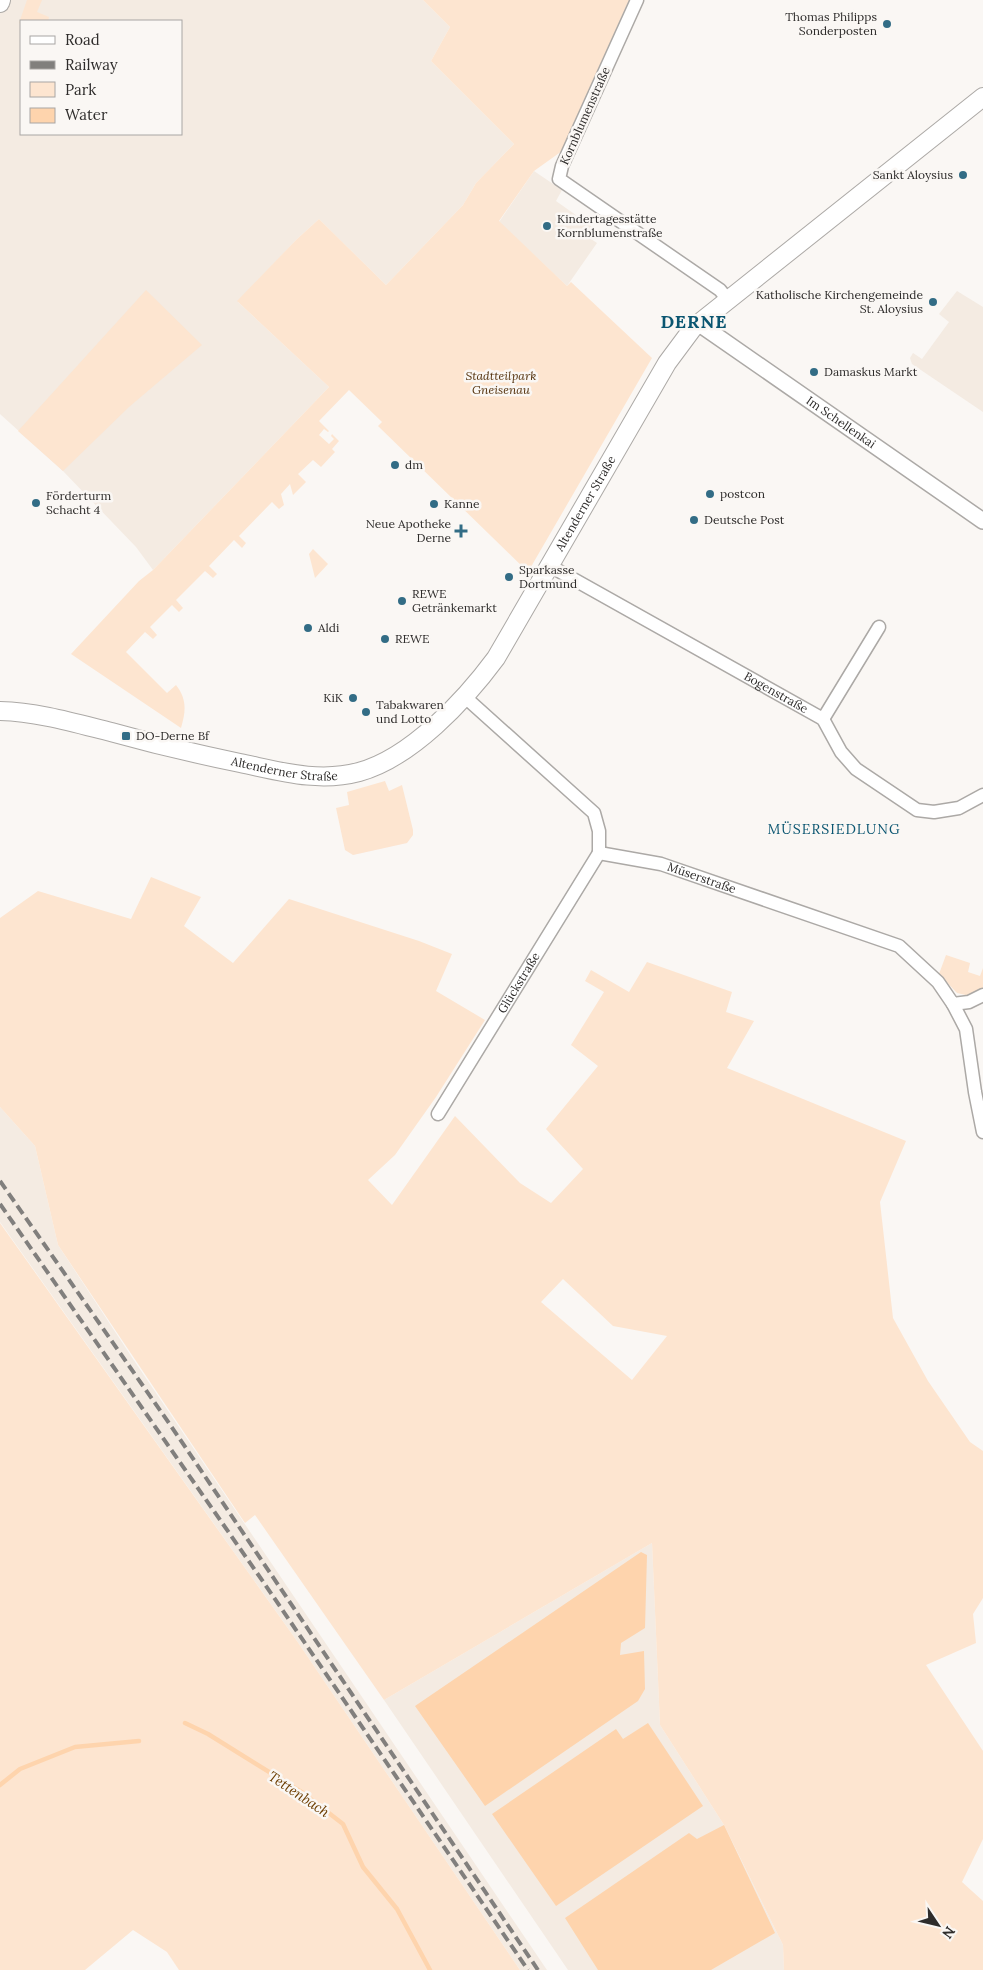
<svg xmlns="http://www.w3.org/2000/svg" width="983" height="1970" viewBox="0 0 983 1970" font-family="Lora,serif">
  <style>
    .built { fill: #f4ebe2; fill-rule: evenodd }
    .green { fill: #fde5d0; fill-rule: evenodd }
    .water { fill: #fed4ad }
    .lines { fill: none; stroke-linecap: round; stroke-linejoin: round }
    .stream { stroke: #fed4ad; stroke-width: 4.5 }
    .minor-casing { stroke: #aca9a6; stroke-width: 15 }
    .tertiary-casing { stroke: #aca9a6; stroke-width: 18 }
    .secondary-casing { stroke: #aca9a6; stroke-width: 20 }
    .minor { stroke: #fff; stroke-width: 12 }
    .tertiary { stroke: #fff; stroke-width: 15 }
    .secondary { stroke: #fff; stroke-width: 18 }
    .rail { stroke: #817f7d; stroke-width: 4; stroke-dasharray: 10 5; stroke-linecap: butt }
    .poi-dot { fill: #326c85; stroke: #faf7f4; stroke-width: 2 }
    .labels { text-anchor: middle; stroke-width: 5; stroke-linejoin: round; paint-order: stroke }
    .poi-label { font-size: 12px; fill: #2e2c2b; stroke: #faf7f4; text-anchor: start }
    .street-label { font-size: 12px; fill: #2e2c2b; stroke: #faf7f4 }
    .park-label { font-size: 12px; font-style: italic; fill: #55330e; stroke: #faf7f4 }
    .neighbourhood-label { font-size: 14px; letter-spacing: 1px; fill: #0b5671; stroke: #faf7f4 }
    .water-label { font-size: 14px; font-style: italic; fill: #6c3d00; stroke: #faf7f4 }
    .district-label { font-size: 18px; font-weight: bold; letter-spacing: 1px; fill: #0b5671; stroke: #faf7f4 }
  </style>
  <rect width="100%" height="100%" fill="#faf7f4"/>
  <g class="built">
    <path d="M 0,0 L 423,0 L 450,27 L 431,61 L 514,144 L 476,183 L 463,205 L 386,285 L 319,219 L 297,239 L 238,302 L 329,387 L 153,570 L 136,547 L 63,471 L 0,414 ZM 21,21 L 181,21 L 181,134 L 21,134 Z"/>
    <path d="M 534,171 L 562,190 L 556,201 L 597,230 L 591,239 L 597,243 L 567,286 L 499,222 Z"/>
    <path d="M 957,291 L 983,307 L 983,412 L 912,364 L 910,358 L 913,353 L 922,359 L 949,322 L 939,314 Z"/>
    <path d="M 0,1107 L 35,1146 L 58,1245 L 135,1362 L 547,1970 L 520,1970 L 297,1641 L 0,1222 Z"/>
    <path d="M 652,1543 L 660,1725 L 724,1825 L 783,1945 L 784,1970 L 568,1970 L 384,1700 Z"/>
  </g>
  <g class="green">
    <path d="M 27,0 L 42,0 L 37,12 L 49,17 L 48,21 L 21,21 L 21,24 L 19,23 Z"/>
    <path d="M 423,0 L 629,0 L 562,151 L 534,171 L 499,221 L 567,286 L 571,282 L 652,358 L 528,572 L 378,426 L 382,422 L 349,390 L 319,421 L 329,431 L 328,432 L 324,429 L 319,435 L 329,444 L 334,439 L 331,436 L 332,434 L 339,441 L 332,449 L 335,452 L 321,467 L 313,460 L 298,474 L 306,482 L 293,495 L 290,484 L 281,494 L 284,505 L 279,509 L 272,502 L 239,536 L 246,543 L 242,548 L 234,540 L 209,566 L 217,574 L 213,578 L 205,571 L 176,600 L 183,608 L 179,612 L 172,605 L 150,627 L 157,635 L 153,639 L 145,632 L 126,652 L 167,693 L 176,685 C 187,699 186,711 181,728 L 71,654 L 139,581 L 153,570 L 329,387 L 237,301 L 297,239 L 319,219 L 386,285 L 463,205 L 476,183 L 514,144 L 431,61 L 450,27 Z"/>
    <path d="M 146,290 L 202,345 L 129,407 L 63,471 L 18,431 Z"/>
    <path d="M 313,549 L 328,564 L 315,578 L 309,554 Z"/>
    <path d="M 385,781 L 389,791 L 402,785 L 413,830 L 413,835 L 407,843 L 353,855 L 345,850 L 336,808 L 349,805 L 347,792 Z"/>
    <path d="M 151,877 L 201,897 L 184,926 L 233,963 L 289,899 L 419,941 L 452,954 L 436,991 L 485,1020 L 436,1097 L 395,1155 L 368,1180 L 392,1205 L 455,1116 L 520,1183 L 551,1203 L 583,1169 L 546,1129 L 598,1066 L 571,1045 L 604,992 L 585,981 L 591,970 L 629,992 L 647,962 L 732,992 L 726,1012 L 754,1021 L 727,1068 L 906,1141 L 880,1202 L 893,1318 L 928,1381 L 970,1442 L 983,1451 L 983,1598 L 973,1614 L 976,1643 L 926,1665 L 983,1751 L 983,1839 L 962,1882 L 983,1901 L 983,1970 L 784,1970 L 783,1945 L 724,1825 L 660,1725 L 652,1543 L 384,1700 L 255,1515 L 245,1523 L 58,1245 L 35,1146 L 0,1107 L 0,918 L 38,891 L 131,919 ZM 563,1279 L 613,1326 L 667,1336 L 632,1380 L 541,1302 Z"/>
    <path d="M 946,955 L 970,963 L 968,972 L 980,976 L 983,968 L 983,989 L 970,996 L 957,993 L 939,974 Z"/>
    <path d="M 0,1223 L 297,1641 L 520,1970 L 179,1970 L 167,1952 L 133,1930 L 85,1970 L 0,1970 Z"/>
  </g>
  <g class="water">
    <path d="M 641,1552 L 647,1555 L 645,1628 L 621,1643 L 620,1655 L 644,1651 L 645,1689 L 638,1701 L 485,1806 L 415,1706 Z"/>
    <path d="M 648,1723 L 703,1806 L 556,1906 L 492,1814 L 616,1729 L 623,1739 Z"/>
    <path d="M 724,1825 L 775,1933 L 711,1970 L 598,1970 L 565,1918 L 689,1833 L 697,1839 Z"/>
  </g>
  <g class="lines">
    <g class="stream">
      <path d="M 185,1723 L 208,1734 L 303,1793 L 343,1824 L 363,1867 L 397,1909 L 430,1970"/>
      <path d="M 0,1785 L 20,1769 L 75,1747 L 139,1741"/>
    </g>
    <defs>
      <g id="minor">
        <path d="M 637,0 L 562,166 L 559,179 L 720,290 L 728,300"/>
        <path id="s1" d="M 550,566 L 823,719 L 841,752 L 856,769 L 917,810 L 934,812 L 959,808 L 983,795"/>
        <path d="M 465,697 L 594,813 L 599,831 L 599,853"/>
        <path d="M 823,719 L 879,627"/>
        <path id="s2" d="M 599,853 L 661,864 L 899,946 L 938,982 L 953,1004 L 969,1002 L 983,995"/>
        <path d="M 953,1004 L 966,1029 L 975,1092 L 983,1132"/>
        <path id="s3" d="M 438,1114 L 599,853"/>
      </g>
      <g id="tertiary">
        <path id="s4" d="M 698,323 L 983,521"/>
      </g>
      <g id="secondary">
        <path d="M 0,3 L 1,0"/>
        <path id="s5" d="M 0,711 C 38,712 75,723 111,732 C 154,744 196,754 240,763 C 279,771 318,783 359,772 C 411,758 465,700 496,658 L 667,363 L 693,328 L 983,97"/>
      </g>
    </defs>
    <use href="#minor" class="minor-casing"/>
    <use href="#tertiary" class="tertiary-casing"/>
    <use href="#secondary" class="secondary-casing"/>
    <use href="#minor" class="minor"/>
    <use href="#tertiary" class="tertiary"/>
    <use href="#secondary" class="secondary"/>
    <g class="rail">
      <path d="M 0,1181 L 171,1426 L 538,1970"/>
      <path d="M 0,1204 L 264,1583 L 528,1970"/>
    </g>
  </g>
  <g class="poi-dot">
    <circle cx="887" cy="24" r="5"/>
    <circle cx="963" cy="175" r="5"/>
    <circle cx="547" cy="226" r="5"/>
    <circle cx="933" cy="302" r="5"/>
    <circle cx="814" cy="372" r="5"/>
    <circle cx="395" cy="465" r="5"/>
    <circle cx="710" cy="494" r="5"/>
    <circle cx="36" cy="503" r="5"/>
    <circle cx="434" cy="504" r="5"/>
    <circle cx="694" cy="520" r="5"/>
    <path d="M458.5 523.5h5v5h5v5h-5v5h-5v-5h-5v-5h5z"/>
    <circle cx="509" cy="577" r="5"/>
    <circle cx="402" cy="601" r="5"/>
    <circle cx="308" cy="628" r="5"/>
    <circle cx="385" cy="639" r="5"/>
    <circle cx="353" cy="698" r="5"/>
    <circle cx="366" cy="712" r="5"/>
    <rect x="121" y="731" width="10" height="10" rx="2.5"/>
  </g>
  <g class="labels">
    <g class="poi-label">
      <text x="877" y="21" text-anchor="end">Thomas Philipps<tspan x="877" dy="14">Sonderposten</tspan></text>
      <text x="953" y="179" text-anchor="end">Sankt Aloysius</text>
      <text x="557" y="223">Kindertagesstätte<tspan x="557" dy="14">Kornblumenstraße</tspan></text>
      <text x="923" y="299" text-anchor="end">Katholische Kirchengemeinde<tspan x="923" dy="14">St. Aloysius</tspan></text>
      <text x="824" y="376">Damaskus Markt</text>
      <text x="405" y="469">dm</text>
      <text x="720" y="498">postcon</text>
      <text x="46" y="500">Förderturm<tspan x="46" dy="14">Schacht 4</tspan></text>
      <text x="444" y="508">Kanne</text>
      <text x="704" y="524">Deutsche Post</text>
      <text x="451" y="528" text-anchor="end">Neue Apotheke<tspan x="451" dy="14">Derne</tspan></text>
      <text x="519" y="574">Sparkasse<tspan x="519" dy="14">Dortmund</tspan></text>
      <text x="412" y="598">REWE<tspan x="412" dy="14">Getränkemarkt</tspan></text>
      <text x="318" y="632">Aldi</text>
      <text x="395" y="643">REWE</text>
      <text x="343" y="702" text-anchor="end">KiK</text>
      <text x="376" y="709">Tabakwaren<tspan x="376" dy="14">und Lotto</tspan></text>
      <text x="136" y="740">DO-Derne Bf</text>
    </g>
    <g class="street-label">
      <text transform="translate(585 116) rotate(-66)" y="4">Kornblumenstraße</text>
      <text dy="4" stroke="none"><textPath href="#s4" startOffset="174">Im Schellenkai</textPath></text>
      <text dy="4" stroke="none"><textPath href="#s5" startOffset="726">Altenderner Straße</textPath></text>
      <text dy="4" stroke="none"><textPath href="#s1" startOffset="259">Bogenstraße</textPath></text>
      <text dy="4" stroke="none"><textPath href="#s5" startOffset="291">Altenderner Straße</textPath></text>
      <text dy="4" stroke="none"><textPath href="#s2" startOffset="106">Müserstraße</textPath></text>
      <text dy="4" stroke="none"><textPath href="#s3" startOffset="154">Glückstraße</textPath></text>
    </g>
    <g class="park-label">
      <text x="501" y="380">Stadtteilpark<tspan x="501" dy="14">Gneisenau</tspan></text>
    </g>
    <g class="neighbourhood-label">
      <text x="834" y="834">MÜSERSIEDLUNG</text>
    </g>
    <g class="water-label">
      <text transform="translate(299 1794) rotate(34)" y="5">Tettenbach</text>
    </g>
    <g class="district-label">
      <text x="694" y="328">DERNE</text>
    </g>
  </g>
  <rect x="20" y="20" width="162" height="115" fill="#faf7f4" stroke="#a8a6a4"/>
  <rect x="30" y="36" width="25" height="8" fill="#ffffff" stroke="#a8a6a4"/>
  <text x="65" y="45" font-size="15" fill="#2e2c2b">Road</text>
  <rect x="30" y="61" width="25" height="8" fill="#817f7d" stroke="#a8a6a4"/>
  <text x="65" y="70" font-size="15" fill="#2e2c2b">Railway</text>
  <rect x="30" y="82" width="25" height="15" fill="#fde5d0" stroke="#a8a6a4"/>
  <text x="65" y="95" font-size="15" fill="#2e2c2b">Park</text>
  <rect x="30" y="108" width="25" height="15" fill="#fed4ad" stroke="#a8a6a4"/>
  <text x="65" y="120" font-size="15" fill="#2e2c2b">Water</text>
  <g transform="translate(938 1925) rotate(125)" stroke="#faf7f4" stroke-width="4" paint-order="stroke">
  <path d="M0-4L9 19L0 12L-9 19Z" fill="#2e2c2b"/>
  <text y="-8" font-size="14" font-weight="bold" text-anchor="middle" fill="#2e2c2b">N</text>
  </g>
</svg>
